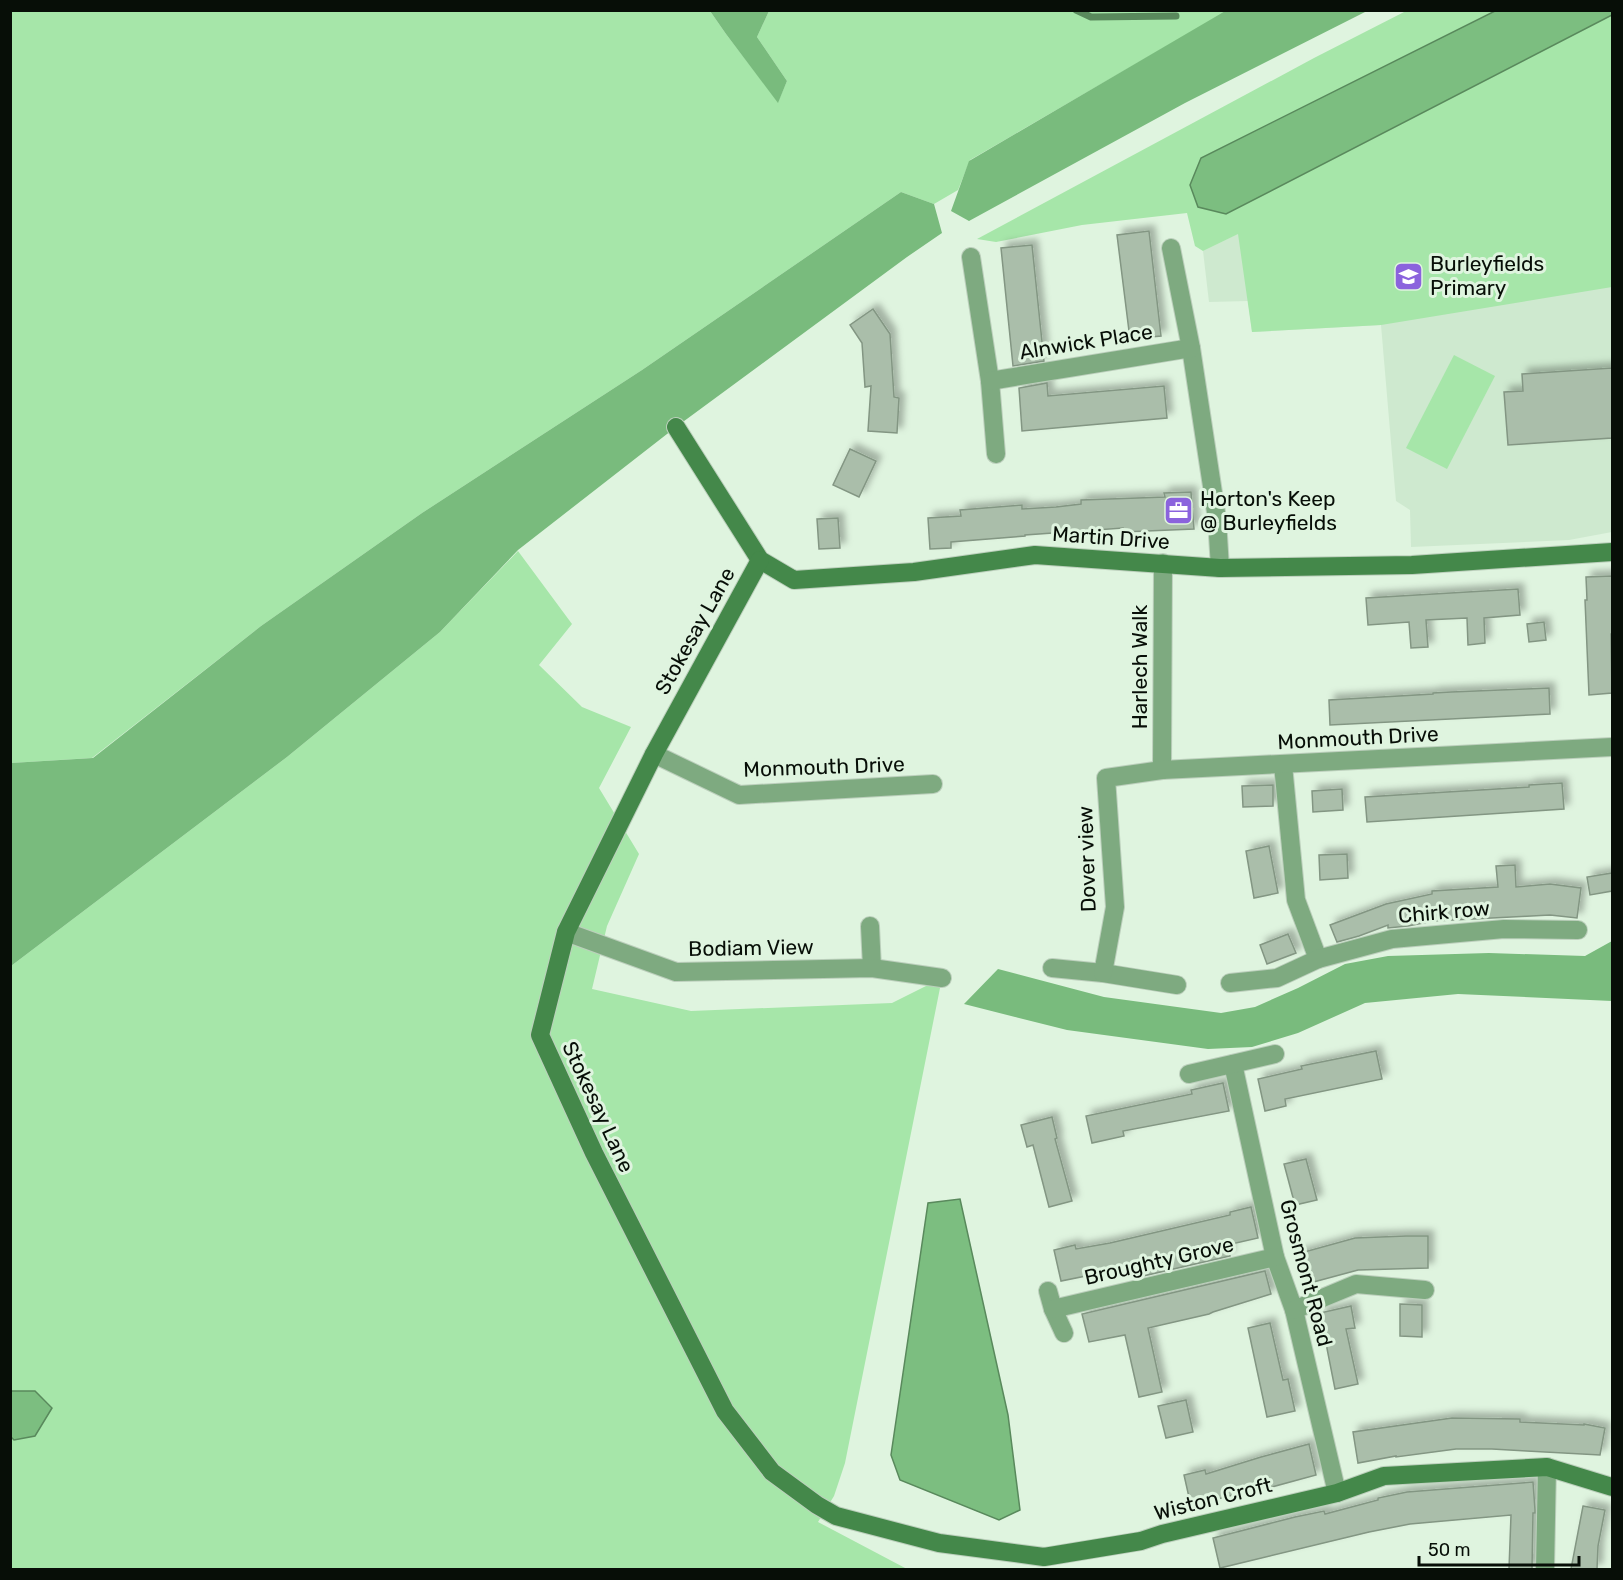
<svg xmlns="http://www.w3.org/2000/svg" width="1623" height="1580" viewBox="0 0 1623 1580" font-family="Rubik,sans-serif">
  <style>
    .built { fill: #cee9cf }
    .green { fill: #a6e6a9 }
    .forest { fill: #79bb7d }
    .water { fill: #7cbe80; stroke: #59895c; stroke-width: 1.5 }
    .lines { fill: none; stroke-linecap: round; stroke-linejoin: round }
    .stream { stroke: #59895c; stroke-width: 7 }
    .building { fill: #aabeaa; stroke: #839683; stroke-width: 1.5; filter: url(#shadow) }
    .street-casing { stroke: #bccfbc; stroke-width: 20 }
    .secondary-casing { stroke: #bccfbc; stroke-width: 20 }
    .street { stroke: #7eaa80; stroke-width: 18 }
    .secondary { stroke: #44884a; stroke-width: 18 }
    .labels { text-anchor: middle; stroke-width: 6; stroke-linejoin: round; paint-order: stroke }
    .poi-label { font-size: 21px; fill: #070e07; stroke: #dff4df; text-anchor: start }
    .street-label { font-size: 21px; fill: #070e07; stroke: #dff4df }
  </style>
  <defs>
    <filter id="shadow"><feDropShadow dx="5.5" dy="-5.5" stdDeviation="3" flood-color="#0004"/></filter>
  </defs>
  <rect width="100%" height="100%" fill="#dff4df"/>
  <path class="built" d="M 1612,47 L 1612,532 L 1569,540 L 1411,547 L 1410,510 L 1396,501 L 1381,325 L 1252,332 L 1248,301 L 1209,302 L 1203,251 Z"/>
  <g class="green">
    <path d="M 11,11 L 710,11 L 726,34 L 778,102 L 787,81 L 757,37 L 769,11 L 1227,11 L 970,160 L 958,190 L 934,204 L 901,192 L 642,370 L 422,513 L 261,626 L 92,758 L 11,763 Z"/>
    <path d="M 1406,11 L 1497,11 L 1201,158 L 1198,207 L 1226,214 L 1612,15 L 1612,287 L 1381,325 L 1252,332 L 1238,234 L 1203,251 L 1195,246 L 1187,213 L 1082,225 L 996,242 L 977,239 L 1314,58 Z"/>
    <path d="M 1454,355 L 1495,376 L 1447,469 L 1406,448 Z"/>
    <path d="M 518,551 L 572,624 L 539,665 L 582,707 L 631,727 L 599,788 L 639,854 L 607,926 L 592,989 L 691,1011 L 892,1003 L 942,978 L 845,1463 L 834,1496 L 818,1522 L 907,1569 L 11,1570 L 11,966 L 287,757 L 440,632 Z"/>
  </g>
  <g class="forest">
    <path d="M 1227,10 L 1367,11 L 1185,103 L 969,221 L 951,211 L 969,161 Z"/>
    <path d="M 710,11 L 769,11 L 757,37 L 787,81 L 778,103 L 726,34 Z"/>
    <path d="M 901,192 L 934,204 L 942,233 L 907,257 L 676,427 L 518,550 L 440,632 L 287,757 L 11,966 L 11,763 L 93,758 L 261,626 L 422,513 L 642,370 Z"/>
    <path d="M 1612,941 L 1612,1001 L 1458,994 L 1365,1003 L 1298,1033 L 1252,1047 L 1208,1049 L 1067,1030 L 964,1004 L 998,969 L 1104,997 L 1221,1013 L 1255,1007 L 1298,988 L 1345,964 L 1388,956 L 1489,953 L 1585,956 Z"/>
  </g>
  <g class="water">
    <path d="M 1497,10 L 1612,10 L 1612,15 L 1226,214 L 1198,207 L 1190,185 L 1201,158 Z"/>
    <path d="M 960,1199 L 1008,1415 L 1020,1510 L 999,1520 L 900,1480 L 891,1455 L 928,1203 Z"/>
    <path d="M 11,1391 L 35,1391 L 52,1408 L 35,1436 L 14,1440 L 11,1437 Z"/>
  </g>
  <g class="lines">
    <path class="stream" d="M 1076,10 L 1091,17 L 1176,16"/>
  </g>
  <g class="building">
    <path d="M 1149,231 L 1161,336 L 1130,339 L 1117,235 Z"/>
    <path d="M 1032,245 L 1044,361 L 1013,366 L 1001,248 Z"/>
    <path d="M 873,309 L 890,334 L 894,397 L 899,398 L 897,433 L 868,431 L 871,386 L 865,387 L 862,343 L 850,325 Z"/>
    <path d="M 1612,368 L 1612,438 L 1508,445 L 1504,392 L 1523,391 L 1522,374 Z"/>
    <path d="M 1047,383 L 1048,396 L 1164,386 L 1167,418 L 1022,431 L 1019,388 Z"/>
    <path d="M 850,449 L 876,461 L 859,497 L 833,485 Z"/>
    <path d="M 1191,492 L 1194,529 L 1123,532 L 1123,528 L 1025,535 L 1025,536 L 951,542 L 951,548 L 930,549 L 928,518 L 961,516 L 960,510 L 1022,505 L 1022,509 L 1056,507 L 1081,504 L 1081,500 L 1165,497 L 1164,493 Z"/>
    <path d="M 838,518 L 840,548 L 819,549 L 817,519 Z"/>
    <path d="M 1612,576 L 1612,634 L 1611,634 L 1612,693 L 1589,695 L 1585,600 L 1587,600 L 1586,577 Z"/>
    <path d="M 1518,589 L 1520,615 L 1484,618 L 1485,643 L 1468,645 L 1467,618 L 1426,620 L 1428,647 L 1411,648 L 1409,622 L 1368,625 L 1366,598 Z"/>
    <path d="M 1544,622 L 1546,640 L 1529,642 L 1527,624 Z"/>
    <path d="M 1549,688 L 1550,714 L 1330,725 L 1329,700 L 1433,694 L 1433,693 L 1451,692 Z"/>
    <path d="M 1562,783 L 1564,809 L 1367,822 L 1365,797 L 1529,787 L 1529,785 Z"/>
    <path d="M 1273,785 L 1273,806 L 1243,807 L 1242,786 Z"/>
    <path d="M 1342,789 L 1343,810 L 1313,812 L 1312,791 Z"/>
    <path d="M 1269,846 L 1278,893 L 1254,898 L 1246,851 Z"/>
    <path d="M 1347,854 L 1348,878 L 1320,880 L 1319,855 Z"/>
    <path d="M 1515,865 L 1516,887 L 1550,884 L 1581,888 L 1577,918 L 1550,915 L 1433,921 L 1408,926 L 1388,928 L 1388,925 L 1359,936 L 1337,942 L 1330,925 L 1386,904 L 1432,894 L 1432,891 L 1498,887 L 1496,866 Z"/>
    <path d="M 1612,873 L 1612,891 L 1590,895 L 1587,877 Z"/>
    <path d="M 1288,934 L 1296,953 L 1267,964 L 1260,945 Z"/>
    <path d="M 1376,1051 L 1382,1079 L 1285,1099 L 1286,1106 L 1265,1111 L 1258,1079 L 1302,1069 L 1301,1066 Z"/>
    <path d="M 1223,1083 L 1229,1111 L 1123,1131 L 1124,1136 L 1092,1143 L 1086,1116 L 1192,1094 L 1191,1090 Z"/>
    <path d="M 1052,1117 L 1057,1138 L 1055,1139 L 1072,1201 L 1049,1207 L 1033,1145 L 1027,1147 L 1021,1125 Z"/>
    <path d="M 1306,1159 L 1317,1200 L 1295,1205 L 1284,1164 Z"/>
    <path d="M 1251,1207 L 1258,1238 L 1227,1245 L 1230,1256 L 1143,1276 L 1140,1265 L 1061,1281 L 1054,1250 L 1075,1245 L 1076,1249 L 1110,1243 L 1230,1215 L 1230,1212 Z"/>
    <path d="M 1406,1236 L 1428,1236 L 1428,1268 L 1358,1270 L 1306,1284 L 1297,1254 L 1355,1238 Z"/>
    <path d="M 1265,1271 L 1271,1294 L 1213,1312 L 1209,1314 L 1148,1328 L 1162,1392 L 1139,1397 L 1125,1335 L 1089,1342 L 1082,1314 Z"/>
    <path d="M 1400,1304 L 1422,1305 L 1422,1337 L 1400,1336 Z"/>
    <path d="M 1351,1306 L 1355,1328 L 1346,1329 L 1358,1384 L 1335,1389 L 1320,1313 Z"/>
    <path d="M 1270,1323 L 1283,1380 L 1288,1379 L 1295,1411 L 1267,1417 L 1248,1328 Z"/>
    <path d="M 1186,1400 L 1193,1432 L 1166,1438 L 1158,1406 Z"/>
    <path d="M 1452,1418 L 1520,1419 L 1520,1422 L 1584,1425 L 1584,1424 L 1605,1428 L 1600,1455 L 1492,1449 L 1456,1449 L 1396,1457 L 1396,1456 L 1358,1463 L 1353,1432 Z"/>
    <path d="M 1309,1444 L 1316,1475 L 1268,1488 L 1267,1486 L 1191,1506 L 1184,1475 L 1205,1470 L 1206,1474 L 1261,1457 Z"/>
    <path d="M 1533,1482 L 1535,1510 L 1535,1513 L 1533,1513 L 1532,1569 L 1509,1569 L 1511,1515 L 1410,1524 L 1369,1532 L 1220,1568 L 1213,1538 L 1295,1517 L 1324,1511 L 1325,1514 L 1378,1500 L 1378,1498 L 1407,1492 Z"/>
    <path d="M 1583,1506 L 1605,1510 L 1598,1546 L 1597,1569 L 1571,1569 Z"/>
  </g>
  <g class="lines">
    <defs>
      <g id="street">
        <path d="M 1171,248 L 1191,348 L 1217,519 L 1220,568"/>
        <path d="M 971,257 L 990,381 L 996,454"/>
        <path d="M 990,381 L 1191,348"/>
        <path d="M 654,754 L 739,795 L 933,784"/>
        <path d="M 1283,765 L 1296,900 L 1318,959"/>
        <path d="M 1162,770 L 1163,563"/>
        <path d="M 870,926 L 872,968"/>
        <path d="M 566,932 L 676,972 L 872,968 L 942,978"/>
        <path d="M 1052,968 L 1103,973 L 1177,985"/>
        <path d="M 1103,973 L 1115,907 L 1106,778 L 1162,770 L 1612,747"/>
        <path d="M 1230,983 L 1277,978 L 1318,959 L 1392,939 L 1504,929 L 1578,930"/>
        <path d="M 1233,1064 L 1275,1257 L 1294,1310 L 1337,1493"/>
        <path d="M 1189,1074 L 1275,1054"/>
        <path d="M 1048,1291 L 1053,1309 L 1064,1333"/>
        <path d="M 1053,1309 L 1275,1257"/>
        <path d="M 1294,1310 L 1356,1284 L 1425,1290"/>
        <path d="M 1545,1570 L 1547,1467"/>
      </g>
      <g id="secondary">
        <path d="M 676,427 L 760,560 L 794,580 L 914,572 L 1035,555 L 1220,568 L 1412,565 L 1612,552"/>
        <path d="M 760,560 L 654,754 L 566,932 L 540,1035 L 594,1153 L 725,1411 L 772,1472 L 817,1505 L 836,1516 L 939,1543 L 1044,1557 L 1141,1541 L 1162,1534 L 1337,1493 L 1384,1476 L 1547,1467 L 1612,1487"/>
      </g>
    </defs>
    <use href="#street" class="street-casing"/>
    <use href="#secondary" class="secondary-casing"/>
    <use href="#street" class="street"/>
    <use href="#secondary" class="secondary"/>
  </g>
  <defs>
    <symbol id="school-square" viewBox="-11 -11 22 22"><rect x="-9" y="-9" width="18" height="18" rx="4" fill="#8b63dd" stroke="#dff4df"/><path d="M0-5L7-2L0 1L-7-2ZM-4 1L0 2.5L4 1V4Q0 6-4 4Z" fill="#fff"/></symbol>
    <symbol id="office-square" viewBox="-11 -11 22 22"><rect x="-9" y="-9" width="18" height="18" rx="4" fill="#8b63dd" stroke="#dff4df"/><path d="M-6-3h4V-5.5h4V-3h4V5H-6ZM-1-4.5V-3h2v-1.5ZM-6 0V1H6V0Z" fill="#fff"/></symbol>
  </defs>
  <g fill-rule="evenodd">
    <use href="#school-square" x="1392" y="260" width="33" height="33"/>
    <use href="#office-square" x="1162" y="494" width="33" height="33"/>
  </g>
  <g class="labels">
    <g class="poi-label">
      <text x="1430" y="271">Burleyfields<tspan x="1430" dy="24">Primary</tspan></text>
      <text x="1200" y="506">Horton's Keep<tspan x="1200" dy="24">@ Burleyfields</tspan></text>
    </g>
    <g class="street-label">
      <text transform="translate(1086 342) rotate(-9)" y="7">Alnwick Place</text>
      <text transform="translate(1111 538) rotate(4)" y="7">Martin Drive</text>
      <text transform="translate(695 631) rotate(-61)" y="7">Stokesay Lane</text>
      <text transform="translate(1140 667) rotate(-90)" y="7">Harlech Walk</text>
      <text transform="translate(1358 738) rotate(-3)" y="7">Monmouth Drive</text>
      <text transform="translate(824 767) rotate(-2)" y="7">Monmouth Drive</text>
      <text transform="translate(1087 859) rotate(-92)" y="7">Dover view</text>
      <text transform="translate(1444 912) rotate(-5)" y="7">Chirk row</text>
      <text transform="translate(751 948) rotate(-1)" y="7">Bodiam View</text>
      <text transform="translate(598 1107) rotate(65)" y="7">Stokesay Lane</text>
      <text transform="translate(1159 1261) rotate(-13)" y="7">Broughty Grove</text>
      <text transform="translate(1306 1273) rotate(75)" y="7">Grosmont Road</text>
      <text transform="translate(1213 1499) rotate(-14)" y="7">Wiston Croft</text>
    </g>
  </g>
  <rect width="1623" height="1580" fill="none" stroke="#070e07" stroke-width="24"/>
  <path d="M1419 1556v9h160v-9" fill="none" stroke="#070e07" stroke-width="3"/>
  <text x="1428" y="1556" font-size="18" fill="#070e07" stroke="#dff4df" stroke-width="4.5" paint-order="stroke">50 m</text>
</svg>
